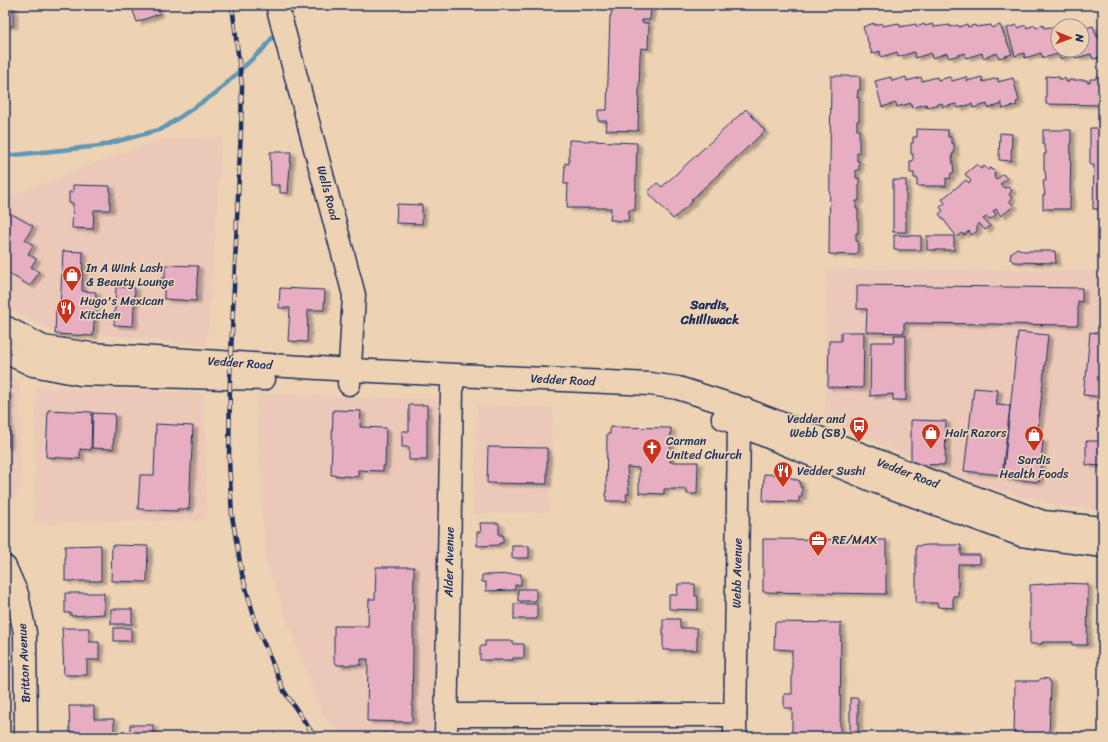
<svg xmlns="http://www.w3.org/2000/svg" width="1108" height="742" viewBox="0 0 1108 742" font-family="Sriracha,sans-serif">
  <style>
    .built { fill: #ebc8b8 }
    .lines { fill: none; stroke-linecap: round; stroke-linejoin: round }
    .stream { stroke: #6197b5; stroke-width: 4.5 }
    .building { fill: #e7aec2; stroke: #1b2f5e; filter: url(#shadow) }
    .minor-casing { stroke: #1b2f5e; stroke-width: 25 }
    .major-casing { stroke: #1b2f5e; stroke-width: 25 }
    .minor { stroke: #edd3b4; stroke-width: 22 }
    .major { stroke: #edd3b4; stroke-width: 22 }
    .rail-casing { stroke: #1b2f5e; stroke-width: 4.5 }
    .rail { stroke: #edd3b4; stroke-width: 3; stroke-dasharray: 9; stroke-linecap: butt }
    .labels { text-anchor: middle; stroke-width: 3.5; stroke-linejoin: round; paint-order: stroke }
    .street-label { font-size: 12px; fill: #1b2f5e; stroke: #edd3b4 }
    .poi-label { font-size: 12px; fill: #1b2f5e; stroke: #edd3b4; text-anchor: start }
    .neighbourhood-label { font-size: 13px; font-weight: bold; fill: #1b2f5e; stroke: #edd3b4 }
  </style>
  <defs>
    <filter id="shadow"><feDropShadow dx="4.5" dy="2.5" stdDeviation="1" flood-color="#0004"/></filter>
  </defs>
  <rect width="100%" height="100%" fill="#edd3b4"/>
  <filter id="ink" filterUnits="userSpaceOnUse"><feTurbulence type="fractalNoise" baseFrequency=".025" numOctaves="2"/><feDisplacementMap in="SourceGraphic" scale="8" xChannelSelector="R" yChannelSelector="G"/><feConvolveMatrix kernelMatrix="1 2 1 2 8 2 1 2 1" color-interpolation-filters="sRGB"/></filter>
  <g filter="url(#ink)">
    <g class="built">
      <path d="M 222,137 L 207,346 L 45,328 L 5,306 L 5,198 L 153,141 Z"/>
      <path d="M 827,269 L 1103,270 L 1103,510 L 1063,507 L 979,485 L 825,421 Z"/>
      <path d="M 5,374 L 20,382 L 21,489 L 9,505 L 5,505 Z"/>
      <path d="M 36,387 L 204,393 L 207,520 L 34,524 Z"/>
      <path d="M 256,394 L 439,399 L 433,737 L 344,737 L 322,715 L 265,561 Z"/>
      <path d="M 478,404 L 553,408 L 549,512 L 473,514 Z"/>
    </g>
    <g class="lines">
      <g class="stream">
        <path d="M 287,17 L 296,5"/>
        <path d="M 5,156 L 100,146 L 162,129 L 216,93 L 265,47 L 277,31"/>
      </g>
    </g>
    <g class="building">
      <rect x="5" y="5" width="8" height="21"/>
      <path d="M 131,5 L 156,5 L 159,14 L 137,22 Z"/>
      <path d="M 612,5 L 651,6 L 650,20 L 642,20 L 642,23 L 649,23 L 648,49 L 641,48 L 640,55 L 638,131 L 606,130 L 607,121 L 598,121 L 598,110 L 607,110 L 610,16 L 611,16 Z"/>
      <path d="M 874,23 L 874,25 L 882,23 L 882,26 L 899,23 L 900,27 L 916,24 L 917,27 L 924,24 L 925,26 L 933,24 L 934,27 L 950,25 L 950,27 L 958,25 L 959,27 L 967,24 L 968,27 L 975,25 L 976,27 L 991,25 L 992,28 L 1000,25 L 1012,54 L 999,58 L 997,53 L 983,58 L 982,53 L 966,58 L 965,53 L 949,58 L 947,53 L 932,58 L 931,53 L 915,58 L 914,52 L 898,57 L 897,52 L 881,57 L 880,51 L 872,54 L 863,27 Z"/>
      <path d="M 1017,25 L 1018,28 L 1026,25 L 1027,28 L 1035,25 L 1036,28 L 1043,25 L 1044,28 L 1058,26 L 1058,50 L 1082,50 L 1082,27 L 1085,26 L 1086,28 L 1093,26 L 1097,37 L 1099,36 L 1103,56 L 1093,59 L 1091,54 L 1076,58 L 1074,54 L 1060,59 L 1058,54 L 1043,58 L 1041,53 L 1025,58 L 1024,53 L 1015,56 L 1007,28 Z"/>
      <path d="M 831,76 L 860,76 L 860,90 L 858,90 L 857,98 L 859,98 L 859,121 L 857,121 L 857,130 L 859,130 L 859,153 L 857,153 L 857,161 L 859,161 L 859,170 L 856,170 L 856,178 L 859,178 L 859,201 L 856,201 L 856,209 L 858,209 L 858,233 L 856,233 L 856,241 L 858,241 L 858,253 L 855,255 L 829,254 Z"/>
      <path d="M 1046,76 L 1059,77 L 1059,79 L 1066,79 L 1066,82 L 1069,82 L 1069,80 L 1087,80 L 1087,82 L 1090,82 L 1090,79 L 1096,79 L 1096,77 L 1103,77 L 1103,105 L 1046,104 Z"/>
      <path d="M 891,77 L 892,81 L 906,77 L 907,81 L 921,77 L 922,81 L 937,77 L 938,80 L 950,77 L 952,81 L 966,77 L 967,81 L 982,77 L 983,82 L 998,78 L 998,82 L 1013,78 L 1019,101 L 1016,102 L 1017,105 L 1003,109 L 1001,102 L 1000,105 L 988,108 L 987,104 L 973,108 L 972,104 L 958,108 L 956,104 L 943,107 L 942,103 L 927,107 L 926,104 L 912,108 L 911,103 L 897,107 L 896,103 L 882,107 L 875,81 Z"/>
      <path d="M 746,109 L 765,131 L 691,200 L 693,201 L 673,219 L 648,192 L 657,183 L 662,187 Z"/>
      <path d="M 1090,128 L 1103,128 L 1103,209 L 1093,209 L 1094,165 L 1090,165 Z"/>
      <path d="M 917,129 L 948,130 L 948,137 L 951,137 L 951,143 L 954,143 L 954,154 L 952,154 L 954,173 L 951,173 L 950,179 L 946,178 L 946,186 L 917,186 L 917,178 L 914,178 L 914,173 L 910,173 L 910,161 L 913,161 L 913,154 L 911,154 L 911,143 L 913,143 L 913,137 L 917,137 Z"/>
      <path d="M 1043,130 L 1071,130 L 1070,209 L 1043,209 L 1043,195 L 1045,195 L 1043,181 L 1046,181 L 1045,171 L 1044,171 L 1044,154 L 1046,154 L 1046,151 L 1044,145 L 1043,145 Z"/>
      <path d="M 1000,133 L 1012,134 L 1011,161 L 999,160 Z"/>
      <path d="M 569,140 L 637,143 L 635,210 L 629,210 L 628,221 L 610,220 L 611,208 L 567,208 L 568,184 L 564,184 L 565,163 L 569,164 Z"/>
      <path d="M 270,152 L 291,152 L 288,193 L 280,193 L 280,185 L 271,185 Z"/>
      <path d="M 977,164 L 981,169 L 984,166 L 988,170 L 991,168 L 995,172 L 994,177 L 996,180 L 1003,174 L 1007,179 L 1000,184 L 1004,188 L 1009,187 L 1012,191 L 1009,194 L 1012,199 L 1009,201 L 1014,206 L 1001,216 L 996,209 L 993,211 L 996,215 L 991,219 L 986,217 L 983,219 L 990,226 L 985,230 L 979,223 L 977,225 L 977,231 L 972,235 L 969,231 L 964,235 L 962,233 L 957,237 L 939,214 L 943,211 L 940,207 L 945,203 L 942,199 L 966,180 L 969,183 L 971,181 L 965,174 Z"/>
      <rect x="893" y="180" width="13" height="52"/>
      <path d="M 73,185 L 110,186 L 110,210 L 94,210 L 93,229 L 72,228 L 73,203 L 69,203 L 69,192 L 73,192 Z"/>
      <path d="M 397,204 L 422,205 L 422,224 L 396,223 Z"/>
      <path d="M 10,213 L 33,226 L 25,240 L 33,245 L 28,254 L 36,259 L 31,267 L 39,272 L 30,286 L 5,271 L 5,219 L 6,220 Z"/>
      <path d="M 894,235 L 921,236 L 921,250 L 894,250 Z"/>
      <rect x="927" y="236" width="27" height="14"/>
      <path d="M 1017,248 L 1024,251 L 1055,251 L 1056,263 L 1014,262 L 1010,259 L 1011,253 Z"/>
      <path d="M 63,251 L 83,252 L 82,291 L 96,292 L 93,336 L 55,334 L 56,309 L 60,309 Z"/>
      <path d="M 165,265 L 198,266 L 196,301 L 164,299 L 164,287 L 161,286 L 161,278 L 165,278 Z"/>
      <path d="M 859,285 L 1082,288 L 1082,302 L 1078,301 L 1078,325 L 904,323 L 904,333 L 866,332 L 867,309 L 857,309 L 857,286 Z"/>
      <path d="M 116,287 L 135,288 L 133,326 L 114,325 Z"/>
      <path d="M 280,288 L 325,290 L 324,310 L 308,310 L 307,342 L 288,341 L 290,308 L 279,308 Z"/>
      <path d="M 841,332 L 864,332 L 863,388 L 828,387 L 829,341 L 841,341 Z"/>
      <path d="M 1018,332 L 1048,335 L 1037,439 L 1043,440 L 1039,482 L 1003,478 Z"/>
      <path d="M 1090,332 L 1103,334 L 1103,397 L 1083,395 L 1085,377 L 1086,377 Z"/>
      <path d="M 894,335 L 906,335 L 906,400 L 893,400 L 893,394 L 870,396 L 871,342 L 895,342 Z"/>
      <path d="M 974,388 L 998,390 L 996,405 L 1010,406 L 1002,475 L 964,471 Z"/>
      <path d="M 5,390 L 8,394 L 8,447 L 5,447 Z"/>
      <path d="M 409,405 L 427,405 L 427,460 L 409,460 L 409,447 L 402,447 L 402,431 L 409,431 Z"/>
      <path d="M 48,410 L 92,412 L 91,450 L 80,449 L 80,459 L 46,457 Z"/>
      <path d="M 333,410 L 361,411 L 360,427 L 386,428 L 385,466 L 383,466 L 383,471 L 358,470 L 358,477 L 331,475 Z"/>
      <path d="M 93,413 L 115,414 L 113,449 L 92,448 Z"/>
      <path d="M 911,420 L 946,421 L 945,465 L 911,464 Z"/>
      <path d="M 156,424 L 193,426 L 189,509 L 177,509 L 177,511 L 138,509 L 140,475 L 154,475 Z"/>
      <path d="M 610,427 L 671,428 L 670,462 L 698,462 L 697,494 L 687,494 L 687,489 L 664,489 L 664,494 L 639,493 L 639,468 L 627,467 L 629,494 L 626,494 L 627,501 L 606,501 L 607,434 L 610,434 Z"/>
      <path d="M 1103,433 L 1103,466 L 1086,465 L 1086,441 L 1103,441 Z"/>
      <path d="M 488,447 L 547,448 L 547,484 L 487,483 Z"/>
      <path d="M 764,474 L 783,475 L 800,481 L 800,487 L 802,487 L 802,497 L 799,497 L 799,502 L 763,501 Z"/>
      <path d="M 480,523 L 499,523 L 499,535 L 503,535 L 503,543 L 499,543 L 499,545 L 477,546 L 477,532 L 481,532 Z"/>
      <path d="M 763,539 L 886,540 L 886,594 L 763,592 Z"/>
      <path d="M 101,545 L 101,581 L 65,581 L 65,546 Z"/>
      <path d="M 112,545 L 148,546 L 147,582 L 111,581 Z"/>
      <path d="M 928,545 L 961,545 L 961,555 L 980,555 L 980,564 L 958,564 L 958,596 L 953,596 L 953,608 L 938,607 L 937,603 L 916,603 L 916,546 Z"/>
      <rect x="512" y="546" width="17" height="12"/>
      <path d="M 376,567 L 414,567 L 412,722 L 367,721 L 368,659 L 361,659 L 361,665 L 337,665 L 334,660 L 334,626 L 368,626 L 369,599 L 375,599 Z"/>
      <path d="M 521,574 L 521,585 L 515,585 L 515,590 L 486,591 L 486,582 L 482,582 L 482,575 Z"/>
      <path d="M 1059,583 L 1088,584 L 1087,645 L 1072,645 L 1072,642 L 1042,642 L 1042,644 L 1030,644 L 1030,585 Z"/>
      <path d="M 678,584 L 695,584 L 695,596 L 698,596 L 698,610 L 669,609 L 669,595 L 677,595 Z"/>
      <rect x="518" y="589" width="18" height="12"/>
      <path d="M 65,593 L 104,593 L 104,614 L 71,616 L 71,613 L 65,613 Z"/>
      <rect x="514" y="604" width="23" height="15"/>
      <rect x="111" y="609" width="21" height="15"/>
      <path d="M 663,619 L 680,619 L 680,628 L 697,628 L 697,650 L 663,650 Z"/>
      <path d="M 775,622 L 841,623 L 840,737 L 792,737 L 792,708 L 784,708 L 784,694 L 792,694 L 792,650 L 774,649 Z"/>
      <path d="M 62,628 L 89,628 L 89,642 L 99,642 L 99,660 L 87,660 L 87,675 L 64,675 Z"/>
      <rect x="114" y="628" width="17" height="13"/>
      <path d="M 485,641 L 513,641 L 513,644 L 524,644 L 524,658 L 513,658 L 513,660 L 480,660 L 480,646 L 485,646 Z"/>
      <path d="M 1042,678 L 1049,679 L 1051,684 L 1049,737 L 1014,737 L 1015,681 L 1038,681 Z"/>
      <rect x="850" y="698" width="8" height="36"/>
      <path d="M 69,706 L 94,706 L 94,719 L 114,719 L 114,732 L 70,732 Z"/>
      <rect x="130" y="725" width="23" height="12"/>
      <path d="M 382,733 L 411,734 L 410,737 L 382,737 Z"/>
    </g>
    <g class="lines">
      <defs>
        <g id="minor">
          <path d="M 277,5 L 354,295 L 349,384"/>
          <path d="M 5,567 L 17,594 L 25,633 L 26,737"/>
          <path d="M 447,715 L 735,715"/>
          <path d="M 446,737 L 452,387"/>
          <path d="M 735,737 L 739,424 L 744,409"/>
        </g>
        <g id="major">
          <path d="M 5,327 L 43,347 L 91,354 L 351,370 L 650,384 L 678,388 L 744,409 L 930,481 L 1043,522 L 1103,528"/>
          <path d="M 5,352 L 33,365 L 80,374 L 264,379"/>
          <path d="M 723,418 L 879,483 L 1021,535 L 1103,546"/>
        </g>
      </defs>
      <use href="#minor" class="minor-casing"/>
      <use href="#major" class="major-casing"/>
      <use href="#minor" class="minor"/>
      <use href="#major" class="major"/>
      <defs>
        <path id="rail" d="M 232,5 L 242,86 L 241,129 L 230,377 L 229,460 L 232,516 L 242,574 L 257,627 L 284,691 L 315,737"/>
      </defs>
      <use href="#rail" class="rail-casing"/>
      <use href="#rail" class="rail"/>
    </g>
  </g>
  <defs>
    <symbol id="shop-pin" viewBox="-11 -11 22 30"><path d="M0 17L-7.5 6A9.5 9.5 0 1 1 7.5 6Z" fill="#c8321e" stroke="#edd3b4"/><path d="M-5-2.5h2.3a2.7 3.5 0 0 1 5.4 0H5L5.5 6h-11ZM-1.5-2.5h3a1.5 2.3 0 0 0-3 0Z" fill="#fff"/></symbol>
    <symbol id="restaurant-pin" viewBox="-11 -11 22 30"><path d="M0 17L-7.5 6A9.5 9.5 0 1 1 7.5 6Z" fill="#c8321e" stroke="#edd3b4"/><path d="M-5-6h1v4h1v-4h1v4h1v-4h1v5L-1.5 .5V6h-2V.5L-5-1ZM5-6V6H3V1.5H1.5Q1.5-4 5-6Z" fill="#fff"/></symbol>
    <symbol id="bus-pin" viewBox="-11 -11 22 30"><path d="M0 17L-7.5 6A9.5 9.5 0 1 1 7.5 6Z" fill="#c8321e" stroke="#edd3b4"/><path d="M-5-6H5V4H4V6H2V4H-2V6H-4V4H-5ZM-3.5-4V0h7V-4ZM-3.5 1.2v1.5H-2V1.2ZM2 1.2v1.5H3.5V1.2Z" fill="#fff"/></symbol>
    <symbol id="church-pin" viewBox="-11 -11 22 30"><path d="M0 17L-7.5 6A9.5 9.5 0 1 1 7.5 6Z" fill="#c8321e" stroke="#edd3b4"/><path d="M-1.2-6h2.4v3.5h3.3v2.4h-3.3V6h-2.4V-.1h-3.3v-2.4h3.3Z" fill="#fff"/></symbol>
    <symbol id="office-pin" viewBox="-11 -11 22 30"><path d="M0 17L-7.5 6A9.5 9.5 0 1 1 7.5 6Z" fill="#c8321e" stroke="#edd3b4"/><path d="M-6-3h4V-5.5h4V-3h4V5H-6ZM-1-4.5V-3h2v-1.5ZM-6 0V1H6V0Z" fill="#fff"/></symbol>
  </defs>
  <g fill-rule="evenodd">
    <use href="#shop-pin" x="61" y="264" width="22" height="30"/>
    <use href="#restaurant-pin" x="55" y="297" width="22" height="30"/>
    <use href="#bus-pin" x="848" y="415" width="22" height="30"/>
    <use href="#shop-pin" x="920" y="422" width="22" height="30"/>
    <use href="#shop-pin" x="1023" y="424" width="22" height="30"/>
    <use href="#church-pin" x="641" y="437" width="22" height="30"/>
    <use href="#restaurant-pin" x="772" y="460" width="22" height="30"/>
    <use href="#office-pin" x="807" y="529" width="22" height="30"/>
  </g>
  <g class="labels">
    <g class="street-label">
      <text transform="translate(328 193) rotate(75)" y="4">Wells Road</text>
      <text transform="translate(240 363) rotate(4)" y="4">Vedder Road</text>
      <text transform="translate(563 380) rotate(3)" y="4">Vedder Road</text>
      <text transform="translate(908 473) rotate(21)" y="4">Vedder Road</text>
      <text transform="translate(449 562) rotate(-89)" y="4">Alder Avenue</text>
      <text transform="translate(737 573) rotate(-89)" y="4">Webb Avenue</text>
      <text transform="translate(24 663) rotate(-93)" y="4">Britton Avenue</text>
    </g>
    <g class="poi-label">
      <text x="86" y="272">In A Wink Lash<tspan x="86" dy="14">&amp; Beauty Lounge</tspan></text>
      <text x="80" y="305">Hugo's Mexican<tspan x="80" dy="14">Kitchen</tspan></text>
      <text x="845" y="423" text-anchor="end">Vedder and<tspan x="845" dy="14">Webb (SB)</tspan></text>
      <text x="945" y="437">Hair Razors</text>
      <text x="666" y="445">Carman<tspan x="666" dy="14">United Church</tspan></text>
      <text x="1034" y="464" text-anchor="middle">Sardis<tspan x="1034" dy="14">Health Foods</tspan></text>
      <text x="797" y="475">Vedder Sushi</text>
      <text x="832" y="544">RE/MAX</text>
    </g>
    <g class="neighbourhood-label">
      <text x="710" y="309">Sardis,<tspan x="710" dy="15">Chilliwack</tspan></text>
    </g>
  </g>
  <rect width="1108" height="742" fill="none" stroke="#edd3b4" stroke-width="20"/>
  <rect x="10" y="10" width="1088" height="722" fill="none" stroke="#1b2f5e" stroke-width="1.5" filter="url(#ink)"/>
  <g transform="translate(1070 38) rotate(91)"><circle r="19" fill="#edd3b4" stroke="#999192"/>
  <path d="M0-3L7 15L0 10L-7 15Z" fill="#c8321e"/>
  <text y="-6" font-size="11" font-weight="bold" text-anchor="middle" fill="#1b2f5e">N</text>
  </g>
</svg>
